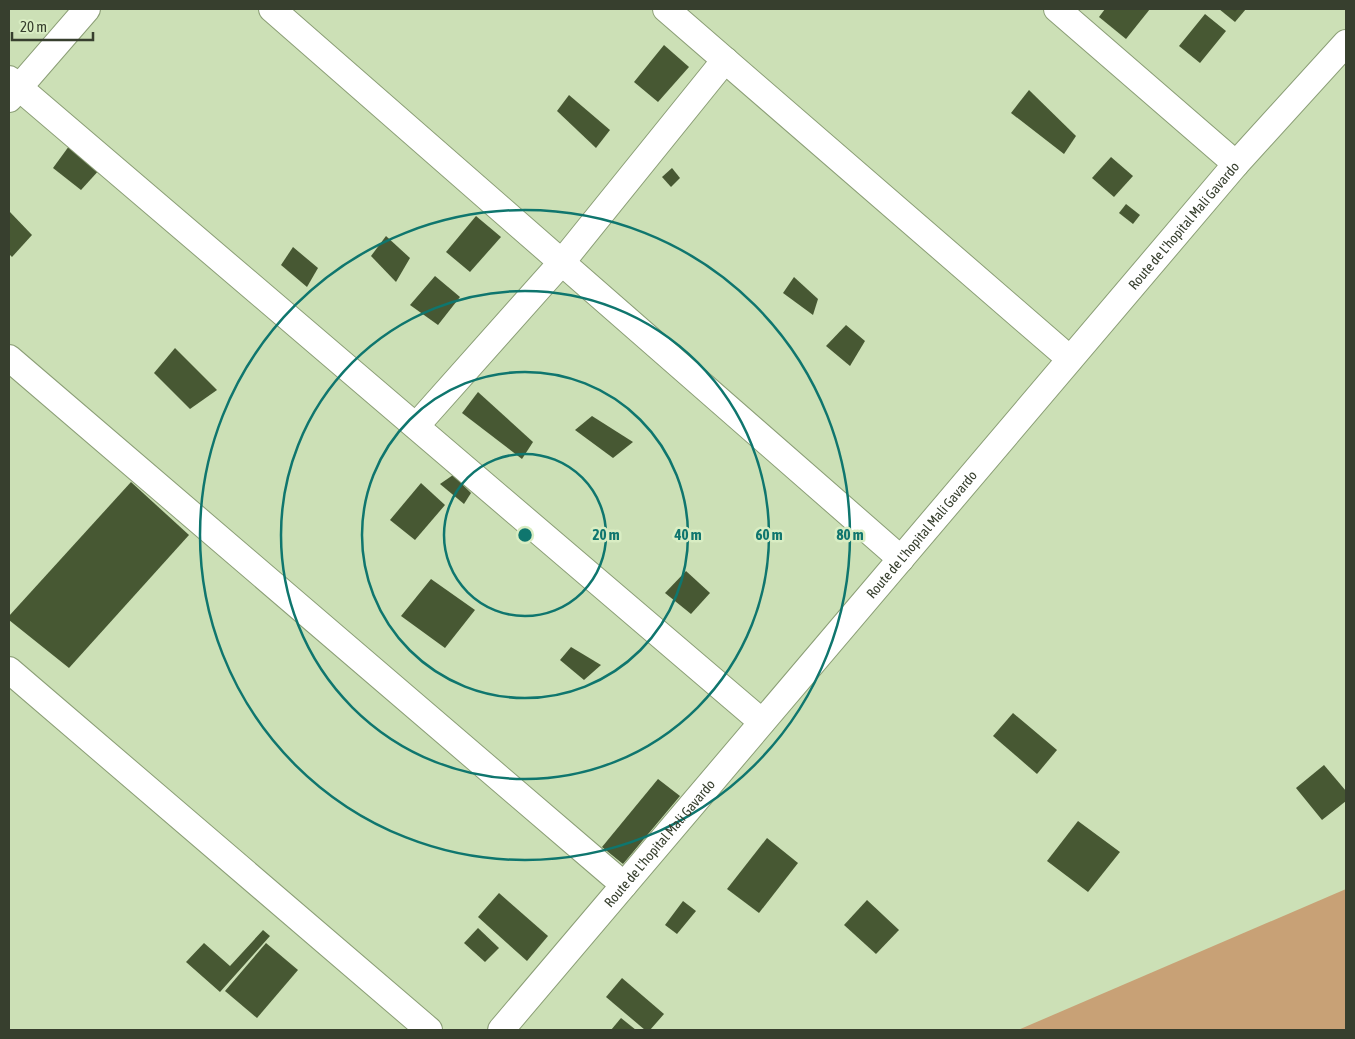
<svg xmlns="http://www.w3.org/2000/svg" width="1355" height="1039" viewBox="0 0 1355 1039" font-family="'Asap Condensed',sans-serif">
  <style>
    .green { fill: #c8a176 }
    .building { fill: #475833 }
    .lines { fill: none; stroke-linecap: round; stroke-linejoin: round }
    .minor-casing { stroke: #8b9e76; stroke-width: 28 }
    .minor { stroke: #fff; stroke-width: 26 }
    .ring { fill: none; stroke: #0f766e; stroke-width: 2.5 }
    .labels { text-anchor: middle; stroke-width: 5; stroke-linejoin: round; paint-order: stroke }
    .street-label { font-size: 14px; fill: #373f2e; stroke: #d9edc3 }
    .centre { fill: #0f766e; stroke: #d9edc3; stroke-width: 2.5 }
    .ring-label { font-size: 15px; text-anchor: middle; font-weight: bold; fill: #0f766e; stroke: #d9edc3; stroke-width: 5; stroke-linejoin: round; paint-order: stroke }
  </style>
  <rect width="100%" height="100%" fill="#cce0b6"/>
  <path class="green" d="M 1346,889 L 1346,1030 L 1018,1030 Z"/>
  <g class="building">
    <path d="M 1105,9 L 1150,9 L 1126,39 L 1099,17 Z"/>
    <path d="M 1219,9 L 1246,9 L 1235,22 Z"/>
    <path d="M 1205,14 L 1226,31 L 1200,63 L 1179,46 Z"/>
    <path d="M 664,45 L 689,67 L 658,102 L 634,82 Z"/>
    <path d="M 1029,90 L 1076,136 L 1064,154 L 1011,113 Z"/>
    <path d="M 569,95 L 610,130 L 596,148 L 557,111 Z"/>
    <path d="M 72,142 L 101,168 L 81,190 L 53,168 Z"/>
    <path d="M 1111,157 L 1133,176 L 1114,197 L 1092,178 Z"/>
    <path d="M 672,168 L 680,178 L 671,187 L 662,177 Z"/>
    <path d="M 1126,204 L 1140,215 L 1133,224 L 1119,213 Z"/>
    <path d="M 9,211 L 32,235 L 12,257 L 9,254 Z"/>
    <path d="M 476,216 L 501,237 L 470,272 L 446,252 Z"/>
    <path d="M 386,236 L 410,258 L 396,282 L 371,256 Z"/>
    <path d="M 293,247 L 318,268 L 307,287 L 281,265 Z"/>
    <path d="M 435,276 L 460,297 L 438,325 L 410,305 Z"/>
    <path d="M 794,277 L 818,299 L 813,315 L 783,293 Z"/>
    <path d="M 846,325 L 865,341 L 850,366 L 826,346 Z"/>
    <path d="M 175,348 L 217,390 L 190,409 L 154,373 Z"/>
    <path d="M 478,392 L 533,442 L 522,459 L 462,413 Z"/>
    <path d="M 592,416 L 633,442 L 613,458 L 575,430 Z"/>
    <path d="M 453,475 L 471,493 L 464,504 L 440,484 Z"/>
    <path d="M 131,482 L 189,535 L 69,668 L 9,620 L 9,616 Z"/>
    <path d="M 421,483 L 445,505 L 415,540 L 390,520 Z"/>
    <path d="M 686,571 L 710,593 L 691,614 L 665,593 Z"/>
    <path d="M 431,579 L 475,610 L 445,648 L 401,616 Z"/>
    <path d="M 571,647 L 601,665 L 584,680 L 560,660 Z"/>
    <path d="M 1013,713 L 1057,750 L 1037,774 L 993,736 Z"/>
    <path d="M 1324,765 L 1346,791 L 1346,801 L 1322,820 L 1296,788 Z"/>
    <path d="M 658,779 L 680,796 L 623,864 L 602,847 Z"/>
    <path d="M 1078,821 L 1120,852 L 1088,892 L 1047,861 Z"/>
    <path d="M 767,838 L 798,863 L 759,913 L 727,889 Z"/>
    <path d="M 499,893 L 548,936 L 527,961 L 478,917 Z"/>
    <path d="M 867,900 L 899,930 L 876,954 L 844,925 Z"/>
    <path d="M 683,901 L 696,911 L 677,934 L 665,925 Z"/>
    <path d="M 478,928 L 499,948 L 485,962 L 464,943 Z"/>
    <path d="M 263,930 L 270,936 L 220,992 L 186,962 L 204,943 L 230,966 Z"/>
    <path d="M 266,943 L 298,970 L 257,1018 L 225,991 Z"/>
    <path d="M 622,978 L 664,1014 L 650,1030 L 645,1030 L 606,997 Z"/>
    <path d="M 621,1018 L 636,1030 L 611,1030 Z"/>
  </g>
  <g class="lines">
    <defs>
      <g id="minor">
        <path d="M 272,9 L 901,559"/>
        <path d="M 666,9 L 1070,359"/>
        <path d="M 1057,9 L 1236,164"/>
        <path d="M 9,79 L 762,722"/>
        <path d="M 9,99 L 87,9"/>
        <path d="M 9,358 L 624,885"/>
        <path d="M 416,426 L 562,262 L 725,60"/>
        <path d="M 9,670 L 429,1030"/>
        <path id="s1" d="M 501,1030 L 1236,164 L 1346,43"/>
      </g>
    </defs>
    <use href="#minor" class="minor-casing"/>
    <use href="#minor" class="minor"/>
  </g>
  <g class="ring">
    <circle cx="525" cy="535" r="81"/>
    <circle cx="525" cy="535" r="163"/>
    <circle cx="525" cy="535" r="244"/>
    <circle cx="525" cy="535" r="325"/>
  </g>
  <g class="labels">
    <g class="street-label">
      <text dy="5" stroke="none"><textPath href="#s1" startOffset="1055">Route de L'hopital Mali Gavardo</textPath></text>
      <text dy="5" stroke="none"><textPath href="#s1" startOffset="650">Route de L'hopital Mali Gavardo</textPath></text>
      <text dy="5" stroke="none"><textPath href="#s1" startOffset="245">Route de L'hopital Mali Gavardo</textPath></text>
    </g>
  </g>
  <circle cx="525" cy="535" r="8" class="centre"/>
  <g class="ring-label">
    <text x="606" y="540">20 m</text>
    <text x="688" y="540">40 m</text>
    <text x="769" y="540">60 m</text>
    <text x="850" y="540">80 m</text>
  </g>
  <rect width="1355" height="1039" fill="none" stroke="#373f2e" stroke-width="20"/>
  <path d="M12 32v8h81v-8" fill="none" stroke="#373f2e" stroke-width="2.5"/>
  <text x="20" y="32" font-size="15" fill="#373f2e" stroke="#d9edc3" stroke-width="4" paint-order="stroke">20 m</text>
</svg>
